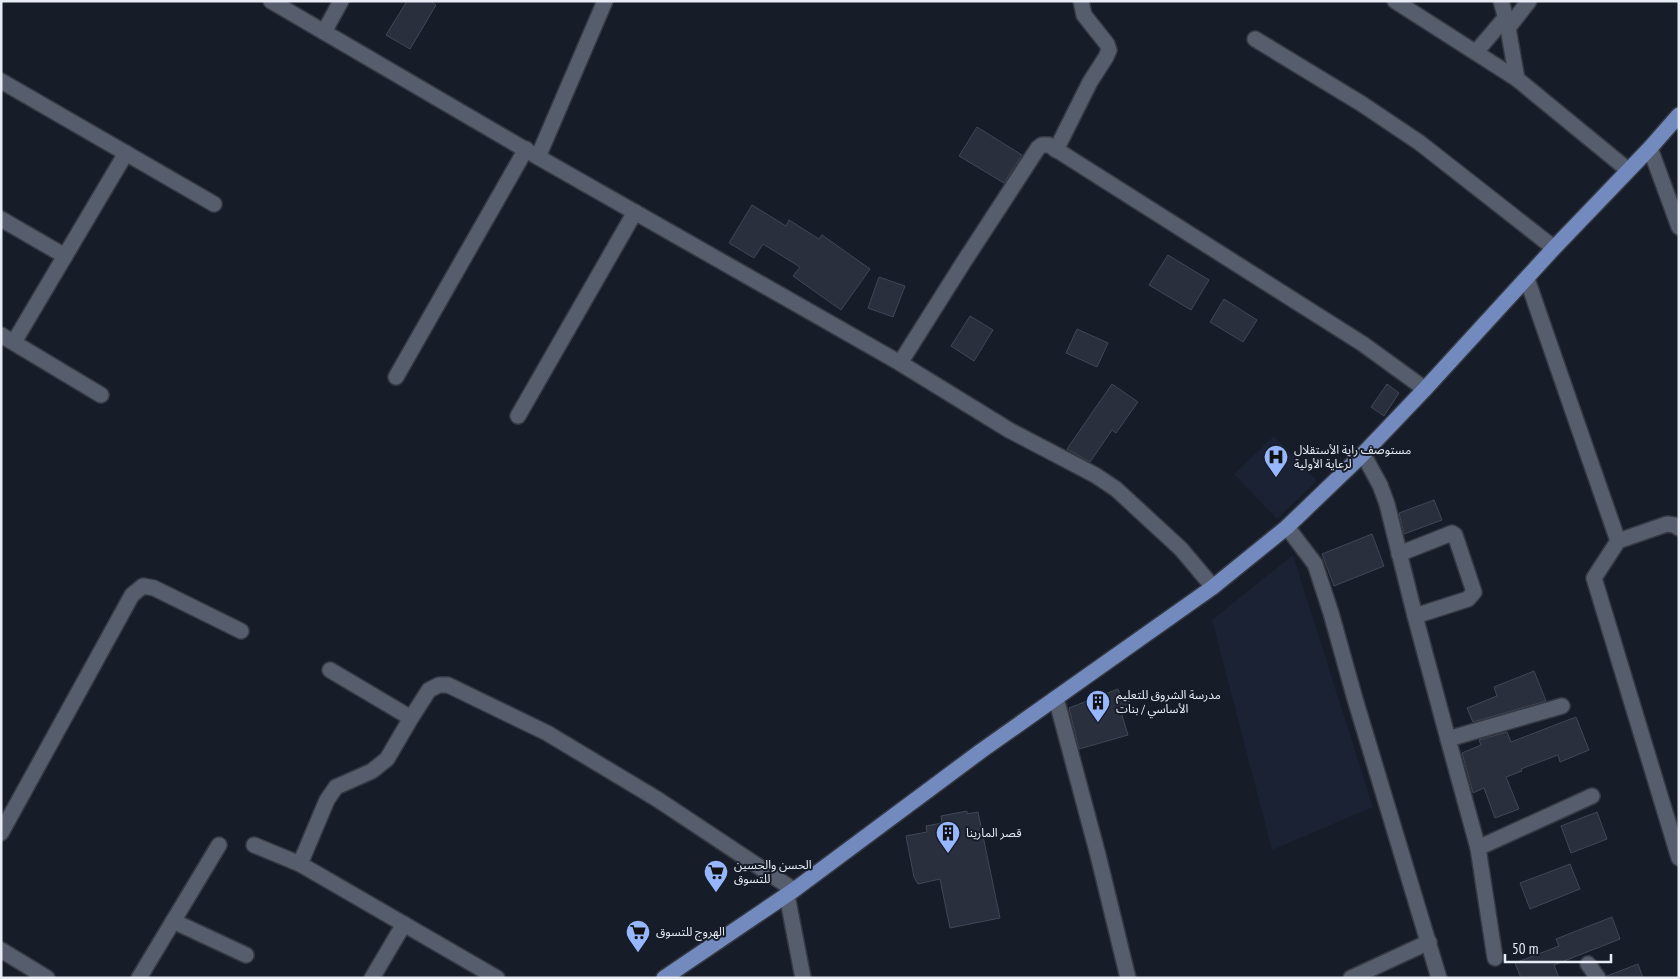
<svg xmlns="http://www.w3.org/2000/svg" width="1680" height="979" viewBox="0 0 1680 979" font-family="'PT Sans Narrow','Noto Sans Arabic',sans-serif">
  <style>
    .built { fill: #1a2234 }
    .building { fill: #292f3c; stroke: #404755 }
    .lines { fill: none; stroke-linecap: round; stroke-linejoin: round }
    .minor-casing { stroke: #353943; stroke-width: 18 }
    .major-casing { stroke: #353943; stroke-width: 18 }
    .minor { stroke: #565d6c; stroke-width: 15 }
    .major { stroke: #738abe; stroke-width: 15 }
    .labels { text-anchor: middle; stroke-width: 4; stroke-linejoin: round; paint-order: stroke }
    .poi-label { font-size: 12px; fill: #e8ecf5; stroke: #161c28; text-anchor: start }
  </style>
  <rect width="100%" height="100%" fill="#161c28"/>
  <g class="built">
    <path d="M 1274,436 L 1317,481 L 1277,519 L 1234,474 Z"/>
    <path d="M 1293,555 L 1373,807 L 1272,850 L 1212,620 Z"/>
  </g>
  <g class="building">
    <path d="M 407,1 L 430,1 L 436,5 L 410,49 L 386,35 Z"/>
    <path d="M 977,127 L 1022,155 L 1004,183 L 959,156 Z"/>
    <path d="M 752,205 L 786,226 L 789,220 L 819,239 L 822,235 L 870,269 L 841,310 L 793,276 L 800,267 L 763,244 L 754,258 L 729,243 Z"/>
    <path d="M 1168,255 L 1209,280 L 1191,310 L 1149,285 Z"/>
    <path d="M 879,277 L 905,286 L 893,317 L 868,308 Z"/>
    <path d="M 1224,299 L 1257,320 L 1243,342 L 1210,322 Z"/>
    <path d="M 970,316 L 993,330 L 974,361 L 951,346 Z"/>
    <path d="M 1077,329 L 1108,343 L 1097,367 L 1066,353 Z"/>
    <path d="M 1112,384 L 1138,402 L 1116,433 L 1112,430 L 1090,462 L 1067,449 Z"/>
    <path d="M 1387,384 L 1399,393 L 1384,416 L 1371,407 Z"/>
    <path d="M 1434,500 L 1442,520 L 1404,534 L 1399,513 Z"/>
    <path d="M 1372,534 L 1384,566 L 1334,586 L 1322,554 Z"/>
    <path d="M 1534,671 L 1546,701 L 1473,722 L 1467,708 L 1497,696 L 1494,687 Z"/>
    <path d="M 1118,689 L 1121,698 L 1128,698 L 1131,709 L 1121,712 L 1128,735 L 1079,749 L 1069,708 Z"/>
    <path d="M 1576,717 L 1589,750 L 1560,762 L 1558,755 L 1521,769 L 1522,771 L 1506,777 L 1519,809 L 1495,818 L 1484,788 L 1473,793 L 1462,753 L 1481,745 L 1479,740 L 1507,732 L 1511,742 Z"/>
    <path d="M 967,811 L 967,814 L 978,812 L 1000,918 L 950,928 L 940,879 L 918,884 L 914,877 L 906,836 L 927,832 L 926,826 L 942,823 L 941,816 Z"/>
    <path d="M 1597,812 L 1607,839 L 1571,853 L 1561,826 Z"/>
    <path d="M 1570,864 L 1580,889 L 1530,909 L 1520,883 Z"/>
    <path d="M 1612,917 L 1620,939 L 1554,965 L 1559,978 L 1521,978 L 1515,963 L 1559,946 L 1556,939 Z"/>
    <path d="M 1638,964 L 1643,978 L 1607,978 L 1607,976 Z"/>
  </g>
  <g class="lines">
    <defs>
      <g id="minor">
        <path d="M 271,1 L 538,157 L 900,363 L 1009,430 L 1095,475 L 1116,489 L 1181,549 L 1213,587"/>
        <path d="M 1395,1 L 1517,79 L 1628,170"/>
        <path d="M 1501,1 L 1508,26"/>
        <path d="M 324,32 L 341,1"/>
        <path d="M 1255,39 L 1362,104 L 1420,143 L 1554,248"/>
        <path d="M 1476,52 L 1505,18"/>
        <path d="M 1517,79 L 1508,28 L 1529,1"/>
        <path d="M 1,81 L 214,204"/>
        <path d="M 1650,148 L 1679,227"/>
        <path d="M 1056,150 L 1090,82 L 1106,57 L 1109,50 L 1107,44 L 1084,15 L 1081,1"/>
        <path d="M 538,157 L 605,1"/>
        <path d="M 1,219 L 65,256"/>
        <path d="M 1527,279 L 1618,541"/>
        <path d="M 1,335 L 101,395"/>
        <path d="M 14,342 L 126,153"/>
        <path d="M 900,363 L 965,260 L 1038,148 L 1042,145 L 1049,145 L 1363,344 L 1425,389"/>
        <path d="M 396,377 L 526,149"/>
        <path d="M 518,416 L 635,212"/>
        <path d="M 1363,454 L 1380,485 L 1387,504 L 1415,616 L 1448,739 L 1562,706"/>
        <path d="M 1287,527 L 1315,564 L 1331,613 L 1355,699 L 1439,978"/>
        <path d="M 1679,528 L 1674,525 L 1667,524 L 1618,541 L 1594,578 L 1679,858"/>
        <path d="M 1399,554 L 1452,533 L 1455,535 L 1474,592 L 1468,599 L 1415,616"/>
        <path d="M 330,670 L 411,718"/>
        <path d="M 1056,698 L 1098,855 L 1128,978"/>
        <path d="M 1448,739 L 1478,848 L 1592,796"/>
        <path d="M 1,833 L 132,595 L 143,586 L 154,588 L 241,631"/>
        <path d="M 254,845 L 300,864 L 497,978"/>
        <path d="M 1478,848 L 1495,958"/>
        <path d="M 300,864 L 327,800 L 336,787 L 372,771 L 387,759 L 411,718 L 429,690 L 439,685 L 448,685 L 547,733 L 657,799 L 794,890"/>
        <path d="M 787,895 L 803,978"/>
        <path d="M 173,921 L 246,955"/>
        <path d="M 1,950 L 47,978"/>
        <path d="M 1588,964 L 1598,978"/>
        <path d="M 139,978 L 219,845"/>
        <path d="M 372,978 L 404,924"/>
        <path d="M 1351,978 L 1429,942"/>
      </g>
      <path id="major" d="M 664,978 L 794,890 L 981,751 L 1213,587 L 1287,527 L 1363,454 L 1425,389 L 1554,248 L 1650,148 L 1679,115"/>
    </defs>
    <use href="#minor" class="minor-casing"/>
    <use href="#major" class="major-casing"/>
    <use href="#minor" class="minor"/>
    <use href="#major" class="major"/>
  </g>
  <defs>
    <symbol id="hospital-pin" viewBox="-11 -11 22 30"><path d="M0 17L-7.5 6A9.5 9.5 0 1 1 7.5 6Z" fill="#96b6fd" stroke="#161c28"/><path d="M-5-5h3v3.5h4V-5h3V5h-3V1.5h-4V5h-3Z" fill="#111"/></symbol>
    <symbol id="building-pin" viewBox="-11 -11 22 30"><path d="M0 17L-7.5 6A9.5 9.5 0 1 1 7.5 6Z" fill="#96b6fd" stroke="#161c28"/><path d="M-4-6H4V6H1V3H-1V6H-4ZM-2.5-4.3h1.7v1.8h-1.7ZM.8-4.3h1.7v1.8H.8ZM-2.5-1h1.7V.8h-1.7ZM.8-1h1.7V.8H.8Z" fill="#111"/></symbol>
    <symbol id="supermarket-pin" viewBox="-11 -11 22 30"><path d="M0 17L-7.5 6A9.5 9.5 0 1 1 7.5 6Z" fill="#96b6fd" stroke="#161c28"/><path d="M-6-5.5h2.5l.6 2H6L4.5 2H-2.5L-4.4-4H-6ZM-1.5 3.2a1.3 1.3 0 1 0 .1 0ZM3 3.2a1.3 1.3 0 1 0 .1 0Z" fill="#111"/></symbol>
  </defs>
  <g fill-rule="evenodd">
    <use href="#hospital-pin" x="1262" y="443" width="28" height="38"/>
    <use href="#building-pin" x="1084" y="688" width="28" height="38"/>
    <use href="#building-pin" x="934" y="819" width="28" height="38"/>
    <use href="#supermarket-pin" x="702" y="858" width="28" height="38"/>
    <use href="#supermarket-pin" x="624" y="918" width="28" height="38"/>
  </g>
  <g class="labels">
    <g class="poi-label">
      <text x="1294" y="454">مستوصف راية الأستقلال<tspan x="1294" dy="14">لرعاية الأولية</tspan></text>
      <text x="1116" y="699">مدرسة الشروق للتعليم<tspan x="1116" dy="14">الأساسي / بنات</tspan></text>
      <text x="966" y="837">قصر المارينا</text>
      <text x="734" y="869">الحسن والحسين<tspan x="734" dy="14">للتسوق</tspan></text>
      <text x="656" y="936">الهروج للتسوق</text>
    </g>
  </g>
  <rect width="1680" height="979" fill="none" stroke="#e8ecf5" stroke-width="5"/>
  <path d="M1505 954v8h106v-8" fill="none" stroke="#e8ecf5" stroke-width="2.5"/>
  <text x="1512" y="954" font-size="15" fill="#e8ecf5" stroke="#161c28" stroke-width="4" paint-order="stroke">50 m</text>
</svg>
